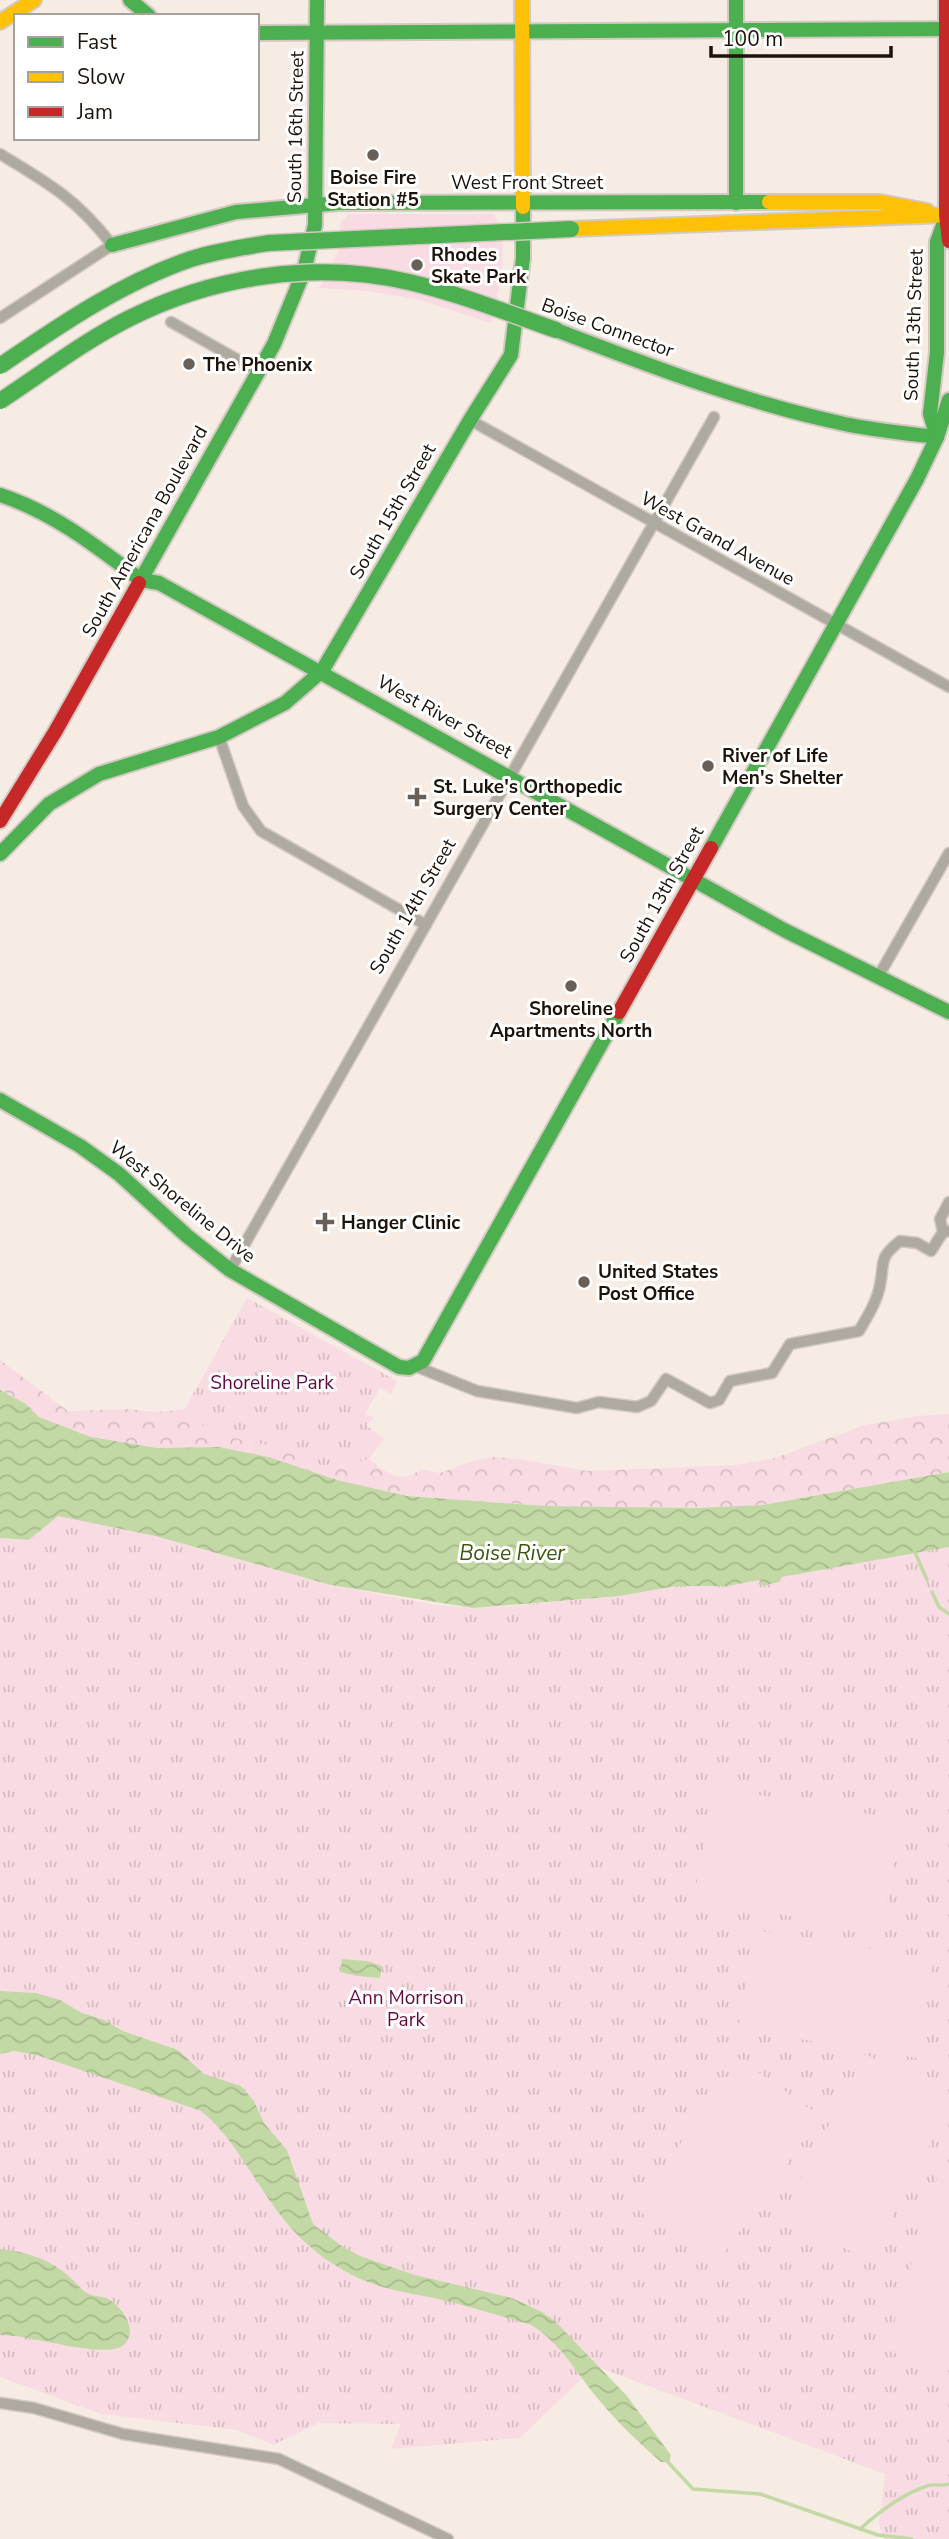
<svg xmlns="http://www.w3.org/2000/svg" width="949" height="2539" viewBox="0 0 949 2539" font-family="'Nunito Sans',sans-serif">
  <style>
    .forest { fill: url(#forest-crowns) }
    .park { fill: url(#park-tufts) }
    .pitch { fill: #f9dce3 }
    .water { fill: url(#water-waves) }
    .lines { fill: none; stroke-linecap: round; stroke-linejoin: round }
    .stream { stroke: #c3d9a5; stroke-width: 3.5 }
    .street-casing { stroke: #d2c9c3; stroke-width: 13 }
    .fast-casing { stroke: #d2c9c3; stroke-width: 18 }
    .slow-casing { stroke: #d2c9c3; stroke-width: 18 }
    .jam-casing { stroke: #d2c9c3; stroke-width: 18 }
    .street { stroke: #afaa9f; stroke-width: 10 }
    .fast { stroke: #4caf50; stroke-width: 14 }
    .slow { stroke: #ffc107; stroke-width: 14 }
    .jam { stroke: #c62828; stroke-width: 14 }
    .fast-bridge-casing { stroke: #d2c9c3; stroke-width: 19; stroke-linecap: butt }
    .fast-bridge { stroke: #4caf50; stroke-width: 16 }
    .poi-dot { fill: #695f56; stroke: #fff; stroke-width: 2.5 }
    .labels { text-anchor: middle; stroke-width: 6; stroke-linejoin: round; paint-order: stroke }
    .street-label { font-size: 19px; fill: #1d130a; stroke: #fff }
    .poi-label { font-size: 19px; font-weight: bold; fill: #1d130a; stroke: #fff; text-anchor: start }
    .park-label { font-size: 19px; fill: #650941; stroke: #fff }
    .water-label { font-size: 21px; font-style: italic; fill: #39580c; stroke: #fff }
  </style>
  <defs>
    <pattern id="forest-crowns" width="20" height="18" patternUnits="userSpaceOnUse" patternTransform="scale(1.75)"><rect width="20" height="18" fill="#f9dce3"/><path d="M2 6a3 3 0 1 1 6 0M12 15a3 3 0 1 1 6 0" fill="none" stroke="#d5bcc1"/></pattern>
    <pattern id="park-tufts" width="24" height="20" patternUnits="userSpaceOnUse" patternTransform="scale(1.75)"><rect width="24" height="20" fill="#f9dce3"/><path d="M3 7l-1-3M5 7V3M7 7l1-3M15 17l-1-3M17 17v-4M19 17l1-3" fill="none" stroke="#d5bcc1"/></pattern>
    <pattern id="water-waves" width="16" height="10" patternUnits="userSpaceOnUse" patternTransform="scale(1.75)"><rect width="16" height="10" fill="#c3d9a5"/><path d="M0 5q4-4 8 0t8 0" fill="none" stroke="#a7b98d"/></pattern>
  </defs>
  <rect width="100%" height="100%" fill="#f6ece4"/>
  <path class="forest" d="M 0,1360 L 68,1411 L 128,1409 L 157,1412 L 192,1408 L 329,1468 L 369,1459 C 386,1472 401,1486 421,1469 L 440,1473 L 473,1461 L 493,1457 L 520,1459 L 587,1471 L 736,1465 L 775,1458 L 865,1425 L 918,1416 L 949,1414 L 949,1472 L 762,1505 L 697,1508 L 545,1506 L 407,1496 L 337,1480 L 269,1457 L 219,1447 L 157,1448 L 91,1437 L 39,1417 L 26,1404 L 0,1390 Z"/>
  <g class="park">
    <path d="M 247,1298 L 397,1381 L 391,1394 L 380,1388 L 365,1414 L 375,1418 L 366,1425 L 384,1439 L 369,1459 L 329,1468 L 267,1445 L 221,1435 L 182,1414 Z"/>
    <path d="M 58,1515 L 155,1536 L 331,1585 L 436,1605 L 473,1608 L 511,1606 L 620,1596 L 676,1586 L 728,1586 L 760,1580 L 764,1586 L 779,1582 L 782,1577 L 949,1547 L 949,2539 L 884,2539 L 879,2524 L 885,2474 L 595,2366 L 520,2438 L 391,2449 L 401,2424 L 318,2423 L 273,2445 L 237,2430 L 101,2414 L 0,2377 L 0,1538 L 29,1540 Z"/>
  </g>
  <g class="pitch">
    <path d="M 348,214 L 494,214 C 512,239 498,294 491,323 L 420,300 L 368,291 L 319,288 L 340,248 L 340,224 Z"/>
    <path d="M 714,1787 L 902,1820 L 882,1932 L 694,1899 Z"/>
    <path d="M 755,1930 L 934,1959 L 917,2058 L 738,2029 Z"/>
    <path d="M 865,2054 L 949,2097 L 949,2108 L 869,2261 L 782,2216 Z"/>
    <path d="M 740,2059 L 820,2116 L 716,2265 L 635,2208 Z"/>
    <path d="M 938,2175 L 949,2178 L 949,2370 L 886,2350 Z"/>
  </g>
  <g class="water">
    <path d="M 0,1390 L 26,1404 L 39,1417 L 91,1437 L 157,1448 L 219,1447 L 269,1457 L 337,1480 L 407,1496 L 545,1506 L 697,1508 L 762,1505 L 949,1472 L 949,1547 L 782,1577 L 779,1582 L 763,1586 L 759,1580 L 728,1586 L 676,1586 L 620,1596 L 473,1608 L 331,1585 L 155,1536 L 58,1516 L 29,1540 L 0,1538 Z"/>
    <path d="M 342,1959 L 367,1961 L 382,1966 L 380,1978 L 357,1976 L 340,1972 Z"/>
    <path d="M 0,1991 L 36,1993 L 60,2000 L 82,2013 L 104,2020 L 123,2031 L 178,2050 L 204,2074 L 241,2086 L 254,2101 L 264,2123 L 287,2150 L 313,2224 L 343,2247 L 360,2256 L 415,2275 L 512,2298 L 542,2312 L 555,2321 L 627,2396 L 671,2455 L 669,2462 L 661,2462 C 639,2443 618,2423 599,2400 C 577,2374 560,2341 529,2324 C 502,2317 475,2308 447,2301 C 428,2296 409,2294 390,2289 C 349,2279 311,2253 285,2221 C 256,2186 236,2139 201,2111 L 37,2055 L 14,2051 L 0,2054 Z"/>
    <path d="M 0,2249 C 21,2251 44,2257 61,2270 C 70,2276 77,2285 85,2292 C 91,2296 99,2296 106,2298 C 119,2304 134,2323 129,2337 C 127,2342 123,2347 118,2348 C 91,2356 32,2335 0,2335 Z"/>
  </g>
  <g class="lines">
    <g class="stream">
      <path d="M 914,1550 L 927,1580"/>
      <path d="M 932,1592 L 939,1607 L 949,1614"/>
      <path d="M 665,2459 L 693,2489 L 760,2494 L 878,2535 L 912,2539"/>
      <path d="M 860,2529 C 879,2512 902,2494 927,2486 C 934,2483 941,2487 949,2484"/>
    </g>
    <defs>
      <g id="street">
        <path d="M 0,154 C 48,183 77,199 112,245 L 0,318"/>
        <path d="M 171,322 L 258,371"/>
        <path d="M 470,420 L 949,687"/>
        <path d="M 219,737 L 243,806 L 261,831 L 426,925"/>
        <path d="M 878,977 L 949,853"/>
        <path d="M 943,1232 L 940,1219 L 949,1202"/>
        <path d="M 230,1270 L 714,417"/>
        <path d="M 415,1366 L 477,1391 L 577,1408 L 599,1402 L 637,1407 L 651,1401 L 666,1379 L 710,1403 L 719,1400 L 730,1381 L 772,1373 L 790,1344 L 859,1331 C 867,1317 877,1302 880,1285 C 885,1260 878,1259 900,1241 L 917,1243 L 931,1251 L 943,1232 L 949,1231"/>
        <path d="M 0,2403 L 34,2408 L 123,2434 L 279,2459 L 448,2539"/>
      </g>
      <g id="fast">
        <path d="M 130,0 L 149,16"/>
        <path d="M 736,0 L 736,203"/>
        <path d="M 257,33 L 949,29"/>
        <path d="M 112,245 L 236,212 L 339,203 L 769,202"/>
        <path d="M 556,330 C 648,365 740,401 836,422 C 869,430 903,433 937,437"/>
        <path d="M 937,437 L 930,414 L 937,352 L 937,242 L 945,220"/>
        <path d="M 0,495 C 53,512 97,547 141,580"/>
        <path d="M 141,580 L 159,583 L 784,930 L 949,1012"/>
        <path d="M 139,583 L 274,344 L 304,271 L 315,225 L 317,0"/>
        <path d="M 711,848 L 917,479 L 937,437 L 949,400"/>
        <path d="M 0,854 L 49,804 L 99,774 L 219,737 L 285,703 L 322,671 L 470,420 L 511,355 L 523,258 L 523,207"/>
        <path d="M 0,1100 L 80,1146 L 119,1174 L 187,1236 L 230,1270 L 399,1367 L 409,1368 L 423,1361 L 619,1012"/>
      </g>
      <g id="slow">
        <path d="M 522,0 L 523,207"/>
        <path d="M 0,22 L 34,0"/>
        <path d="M 769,202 L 880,202 L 927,211"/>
        <path d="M 571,229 L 946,215"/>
      </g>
      <g id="jam">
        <path d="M 946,0 L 946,215 L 949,241"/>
        <path d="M 0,821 L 55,732 L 139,583"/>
        <path d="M 619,1012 L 711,848"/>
      </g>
    </defs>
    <use href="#street" class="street-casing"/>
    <use href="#fast" class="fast-casing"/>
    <use href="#slow" class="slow-casing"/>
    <use href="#jam" class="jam-casing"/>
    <use href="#street" class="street"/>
    <use href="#fast" class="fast"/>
    <use href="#slow" class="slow"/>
    <use href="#jam" class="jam"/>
    <defs>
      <g id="fast-bridge">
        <path d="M 0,366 C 60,325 121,283 191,259 C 216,251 243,247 269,243 L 571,229"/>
        <path d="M 0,401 C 43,373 84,341 130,318 C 216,275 316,261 409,282 C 460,294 508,313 556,330"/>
      </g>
    </defs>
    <use href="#fast-bridge" class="fast-bridge-casing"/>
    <use href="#fast-bridge" class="fast-bridge"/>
  </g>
  <g class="poi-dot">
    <circle cx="373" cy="155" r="7"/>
    <circle cx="417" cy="265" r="7"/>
    <circle cx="189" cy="364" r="7"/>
    <circle cx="708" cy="766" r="7"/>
    <path d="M413.5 786.5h7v7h7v7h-7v7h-7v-7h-7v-7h7z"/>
    <circle cx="571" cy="986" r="7"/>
    <path d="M321.5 1211.5h7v7h7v7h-7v7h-7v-7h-7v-7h7z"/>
    <circle cx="584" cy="1282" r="7"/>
  </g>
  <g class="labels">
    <g class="street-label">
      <text transform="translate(295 127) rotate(-89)" y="7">South 16th Street</text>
      <text x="527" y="189">West Front Street</text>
      <text transform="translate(913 325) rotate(-88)" y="7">South 13th Street</text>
      <text transform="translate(608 327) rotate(20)" y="7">Boise Connector</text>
      <text transform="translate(392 511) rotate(-60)" y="7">South 15th Street</text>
      <text transform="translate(144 531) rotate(-61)" y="7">South Americana Boulevard</text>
      <text transform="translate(718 538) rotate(29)" y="7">West Grand Avenue</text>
      <text transform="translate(445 716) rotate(29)" y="7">West River Street</text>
      <text transform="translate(661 894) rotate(-61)" y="7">South 13th Street</text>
      <text transform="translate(412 906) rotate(-60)" y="7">South 14th Street</text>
      <text transform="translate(183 1201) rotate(39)" y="7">West Shoreline Drive</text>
    </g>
    <g class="poi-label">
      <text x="373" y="184" text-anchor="middle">Boise Fire<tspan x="373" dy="22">Station #5</tspan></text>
      <text x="431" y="261">Rhodes<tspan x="431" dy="22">Skate Park</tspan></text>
      <text x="203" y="371">The Phoenix</text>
      <text x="722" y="762">River of Life<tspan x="722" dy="22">Men's Shelter</tspan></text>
      <text x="433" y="793">St. Luke's Orthopedic<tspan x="433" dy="22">Surgery Center</tspan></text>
      <text x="571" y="1015" text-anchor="middle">Shoreline<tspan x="571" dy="22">Apartments North</tspan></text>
      <text x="341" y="1229">Hanger Clinic</text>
      <text x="598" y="1278">United States<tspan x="598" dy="22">Post Office</tspan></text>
    </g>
    <g class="park-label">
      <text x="272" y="1389">Shoreline Park</text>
      <text x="406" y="2004">Ann Morrison<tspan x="406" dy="22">Park</tspan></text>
    </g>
    <g class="water-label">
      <text x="512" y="1560">Boise River</text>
    </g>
  </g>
  <rect x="14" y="14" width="245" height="126" fill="#ffffff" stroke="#a5a19d" stroke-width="2"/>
  <rect x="28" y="37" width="35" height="10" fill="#4caf50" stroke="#a5a19d" stroke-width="2"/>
  <text x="77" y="49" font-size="21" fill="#1d130a">Fast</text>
  <rect x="28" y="72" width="35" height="10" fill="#ffc107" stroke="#a5a19d" stroke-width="2"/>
  <text x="77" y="84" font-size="21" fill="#1d130a">Slow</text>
  <rect x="28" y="107" width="35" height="10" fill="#c62828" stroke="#a5a19d" stroke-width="2"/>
  <text x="77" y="119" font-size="21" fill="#1d130a">Jam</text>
  <path d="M711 46v10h180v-10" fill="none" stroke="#1d130a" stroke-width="3.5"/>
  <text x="722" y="46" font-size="21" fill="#1d130a" stroke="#ffffff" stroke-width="5" paint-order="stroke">100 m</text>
</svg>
